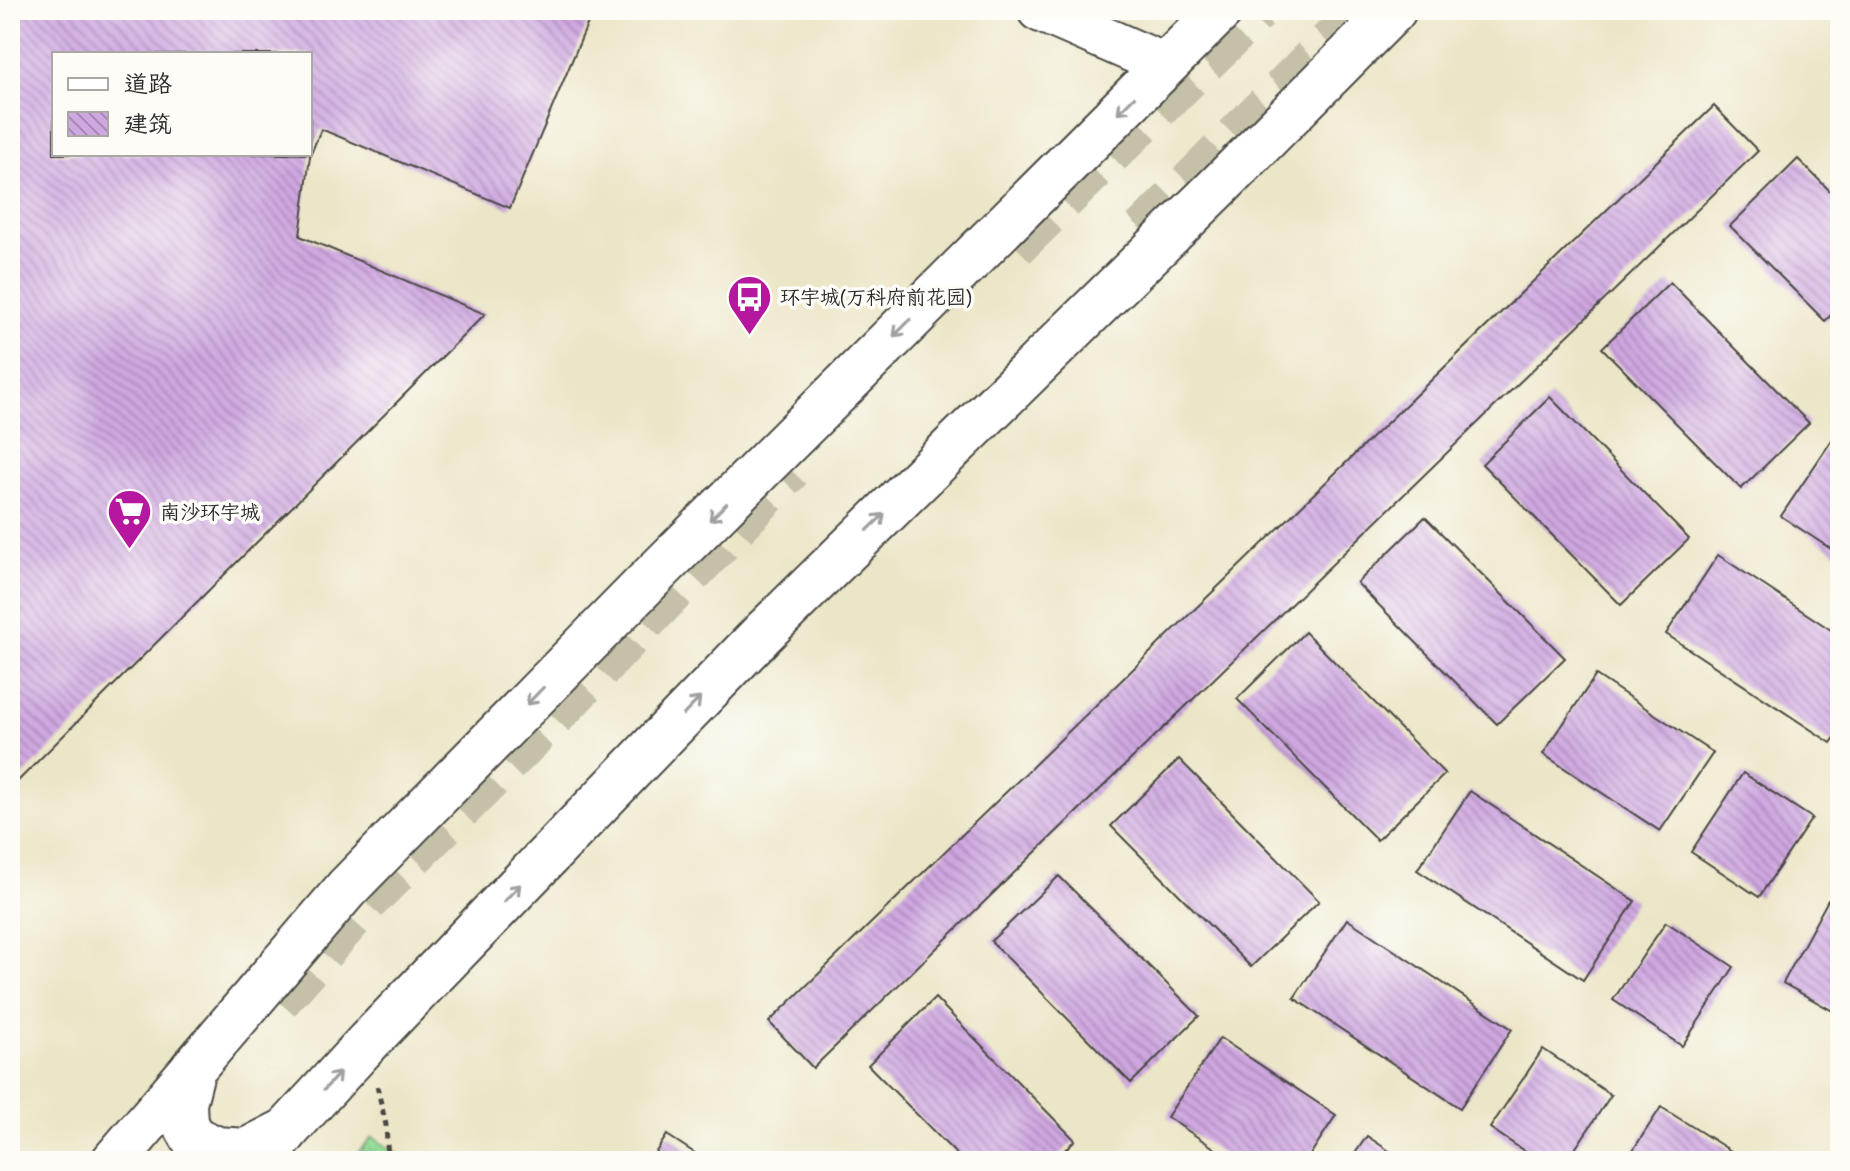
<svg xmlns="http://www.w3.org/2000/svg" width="1850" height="1171" viewBox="0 0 1850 1171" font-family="Delius,'LXGW WenKai TC',sans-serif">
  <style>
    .park { fill: url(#park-tufts); stroke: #608562; stroke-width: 2 }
    .building { fill: url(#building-back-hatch); fill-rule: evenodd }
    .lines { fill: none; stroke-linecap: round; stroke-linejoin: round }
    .major-tunnel { stroke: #c5c1a9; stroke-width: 44; stroke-dasharray: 44 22; stroke-linecap: butt }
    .minor-casing { stroke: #484743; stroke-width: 46 }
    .major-casing { stroke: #484743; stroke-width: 48 }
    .path { stroke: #484743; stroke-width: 5; stroke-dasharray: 6 6; stroke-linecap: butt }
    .minor { stroke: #fff; stroke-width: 42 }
    .major { stroke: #fff; stroke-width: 44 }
    .oneway { stroke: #a0a0a0 }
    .labels { text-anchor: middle; stroke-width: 7; stroke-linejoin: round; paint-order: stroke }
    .poi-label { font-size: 20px; fill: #2b2b2b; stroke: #fdfcf7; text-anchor: start }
  </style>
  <defs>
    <pattern id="park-tufts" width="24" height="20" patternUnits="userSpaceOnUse" patternTransform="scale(2)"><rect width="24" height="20" fill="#95df9a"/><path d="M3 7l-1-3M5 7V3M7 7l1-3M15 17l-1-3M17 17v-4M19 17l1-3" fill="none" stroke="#81c085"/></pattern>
    <pattern id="building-back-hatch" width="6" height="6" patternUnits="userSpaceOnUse" patternTransform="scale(2)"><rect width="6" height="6" fill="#cfa7e1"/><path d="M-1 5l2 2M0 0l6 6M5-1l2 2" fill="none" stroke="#a888b7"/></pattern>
  </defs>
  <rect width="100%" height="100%" fill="#fdfcf7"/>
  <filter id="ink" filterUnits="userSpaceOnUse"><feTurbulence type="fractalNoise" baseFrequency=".0125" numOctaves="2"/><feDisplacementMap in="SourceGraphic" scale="16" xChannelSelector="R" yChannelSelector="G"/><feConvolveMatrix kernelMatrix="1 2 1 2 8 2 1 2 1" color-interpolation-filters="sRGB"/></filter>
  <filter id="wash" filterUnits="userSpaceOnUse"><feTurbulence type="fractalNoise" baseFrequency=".006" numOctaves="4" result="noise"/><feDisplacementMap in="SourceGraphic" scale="32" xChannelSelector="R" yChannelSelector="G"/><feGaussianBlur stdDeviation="1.8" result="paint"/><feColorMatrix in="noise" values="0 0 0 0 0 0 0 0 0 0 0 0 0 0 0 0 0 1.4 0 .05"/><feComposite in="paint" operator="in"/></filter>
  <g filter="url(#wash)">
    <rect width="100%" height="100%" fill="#ece6c8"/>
    <path class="park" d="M 372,1137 L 408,1161 L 351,1161 Z"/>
    <g id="blocks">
      <g class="building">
        <path d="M 10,10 L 586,10 L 592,13 L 510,208 L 321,129 L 310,156 L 300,236 L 485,314 L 10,789 ZM 54,54 L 310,54 L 310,154 L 54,154 Z"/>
        <path d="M 1714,106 L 1758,151 L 813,1068 L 769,1022 Z"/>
        <path d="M 1798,159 L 1840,201 L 1840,306 L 1825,321 L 1730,226 Z"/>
        <path d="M 1670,282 L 1809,423 L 1741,489 L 1602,348 Z"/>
        <path d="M 1550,397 L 1689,539 L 1621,605 L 1482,464 Z"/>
        <path d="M 1834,437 L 1840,441 L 1840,555 L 1781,516 Z"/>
        <path d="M 1425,517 L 1565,658 L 1497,724 L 1357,583 Z"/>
        <path d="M 1718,555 L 1840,636 L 1840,730 L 1831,743 L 1666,634 Z"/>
        <path d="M 1305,632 L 1445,774 L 1377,840 L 1237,699 Z"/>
        <path d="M 1596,675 L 1713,753 L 1660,831 L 1543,754 Z"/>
        <path d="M 1179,759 L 1319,901 L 1251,967 L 1111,826 Z"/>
        <path d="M 1743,773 L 1812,818 L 1759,897 L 1691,852 Z"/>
        <path d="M 1470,791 L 1635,901 L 1583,980 L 1417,870 Z"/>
        <path d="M 1059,876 L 1199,1016 L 1131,1083 L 991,941 Z"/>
        <path d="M 1828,900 L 1840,906 L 1840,1015 L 1783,983 Z"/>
        <path d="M 1347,919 L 1512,1029 L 1460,1108 L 1294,998 Z"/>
        <path d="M 1666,922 L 1734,967 L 1682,1046 L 1613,1000 Z"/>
        <path d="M 935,998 L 1075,1140 L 1053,1161 L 963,1161 L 868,1065 Z"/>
        <path d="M 1220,1038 L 1336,1115 L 1306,1161 L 1234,1161 L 1167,1117 Z"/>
        <path d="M 1543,1049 L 1611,1095 L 1567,1161 L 1539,1161 L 1490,1128 Z"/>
        <path d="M 1661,1107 L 1731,1151 L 1725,1161 L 1626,1161 Z"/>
        <path d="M 667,1135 L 707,1161 L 650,1161 Z"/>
        <path d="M 1367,1136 L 1404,1161 L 1350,1161 Z"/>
      </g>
    </g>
  </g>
  <g filter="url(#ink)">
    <use href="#blocks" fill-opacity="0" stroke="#484743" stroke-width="2"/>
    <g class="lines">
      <g class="major-tunnel">
        <path d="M 1143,231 L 1362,10"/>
        <path d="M 1015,246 L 1257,10"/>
        <path d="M 278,1001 L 369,898 L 548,721 L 790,469"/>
      </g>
      <defs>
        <path id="minor" d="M 1039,10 L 1165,65"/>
        <g id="major">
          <path d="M 193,1068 L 184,1103 L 185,1124 L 193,1138 L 217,1149 L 246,1151 L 287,1130"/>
          <path d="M 114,1161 L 347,888 L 650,579 L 1221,10"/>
          <path d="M 263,1161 L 287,1130 L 367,1043 L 763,633 L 1218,187 L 1394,10"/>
        </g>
      </defs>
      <use href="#minor" class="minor-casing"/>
      <use href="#major" class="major-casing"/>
      <path class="path" d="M 377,1086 L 386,1125 L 388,1161"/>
      <use href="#minor" class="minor"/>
      <use href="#major" class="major"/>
    </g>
    <defs><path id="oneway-shaft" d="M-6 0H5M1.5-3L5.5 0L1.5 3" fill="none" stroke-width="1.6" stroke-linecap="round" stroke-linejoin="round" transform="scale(2)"/></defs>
    <g class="oneway">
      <use href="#oneway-shaft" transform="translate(1126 105) rotate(135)"/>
      <use href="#oneway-shaft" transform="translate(902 328) rotate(135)"/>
      <use href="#oneway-shaft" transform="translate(718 512) rotate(135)"/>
      <use href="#oneway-shaft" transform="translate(876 522) rotate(-44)"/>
      <use href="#oneway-shaft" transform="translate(535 696) rotate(134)"/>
      <use href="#oneway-shaft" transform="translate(692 706) rotate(-46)"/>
      <use href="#oneway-shaft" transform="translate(512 893) rotate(-46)"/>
      <use href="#oneway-shaft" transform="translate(332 1081) rotate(-48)"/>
    </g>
  </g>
  <defs>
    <symbol id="bus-pin" viewBox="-11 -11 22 30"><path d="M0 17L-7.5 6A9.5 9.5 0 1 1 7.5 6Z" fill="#b5179e" stroke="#fdfcf7"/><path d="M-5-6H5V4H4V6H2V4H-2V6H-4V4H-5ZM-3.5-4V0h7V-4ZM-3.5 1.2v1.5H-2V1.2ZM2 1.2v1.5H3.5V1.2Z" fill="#fff"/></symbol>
    <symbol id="supermarket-pin" viewBox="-11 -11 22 30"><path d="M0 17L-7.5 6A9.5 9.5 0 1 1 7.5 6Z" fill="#b5179e" stroke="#fdfcf7"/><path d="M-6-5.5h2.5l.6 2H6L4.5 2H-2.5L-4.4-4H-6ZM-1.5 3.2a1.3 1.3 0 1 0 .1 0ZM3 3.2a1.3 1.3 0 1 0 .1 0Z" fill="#fff"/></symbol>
  </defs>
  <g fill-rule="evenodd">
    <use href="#bus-pin" x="724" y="272" width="51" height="69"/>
    <use href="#supermarket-pin" x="104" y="486" width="51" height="69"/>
  </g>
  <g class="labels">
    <g class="poi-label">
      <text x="780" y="304">环宇城(万科府前花园)</text>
      <text x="160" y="519">南沙环宇城</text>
    </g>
  </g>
  <rect width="1850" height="1171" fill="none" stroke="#fdfcf7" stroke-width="40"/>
  <rect x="52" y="52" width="260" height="104" fill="#fdfcf7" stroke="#a9a8a5" stroke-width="2"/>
  <rect x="68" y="78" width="40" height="12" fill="#ffffff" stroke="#a9a8a5" stroke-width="2"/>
  <text x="124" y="92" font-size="24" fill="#2b2b2b">道路</text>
  <rect x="68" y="112" width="40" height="24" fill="url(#building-back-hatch)" stroke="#a9a8a5" stroke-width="2"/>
  <text x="124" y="132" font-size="24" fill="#2b2b2b">建筑</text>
</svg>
